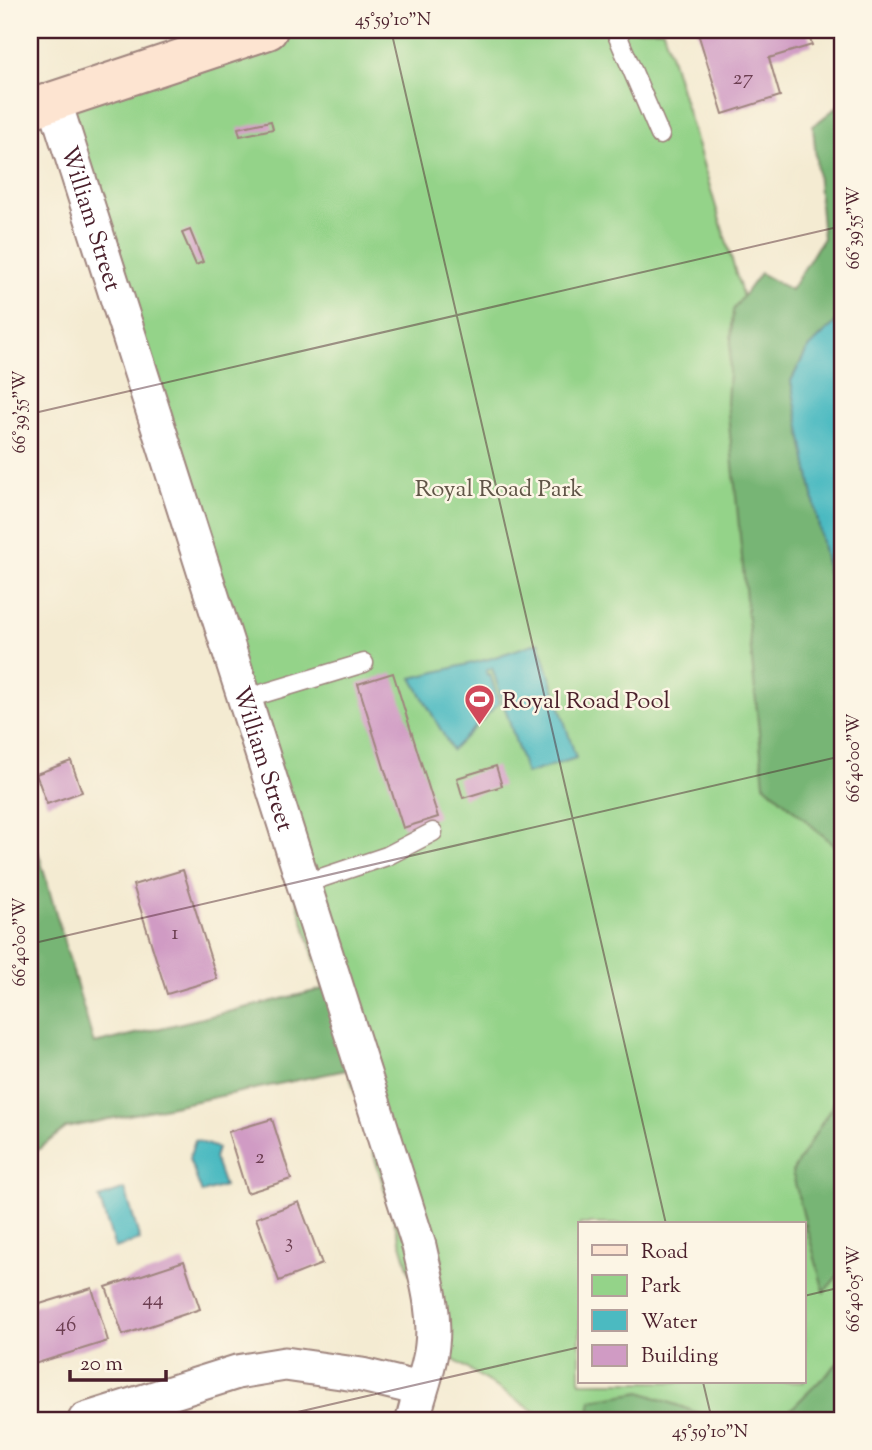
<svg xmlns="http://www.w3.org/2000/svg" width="872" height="1450" viewBox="0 0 872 1450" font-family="'Sorts Mill Goudy',serif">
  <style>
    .green { fill: #94d389; stroke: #6f795a; stroke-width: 2; fill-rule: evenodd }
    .forest { fill: #77b575; stroke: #606a50; stroke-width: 2 }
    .water { fill: #4bbac1; stroke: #4a6c76; stroke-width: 2 }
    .building { fill: #d09bc4 }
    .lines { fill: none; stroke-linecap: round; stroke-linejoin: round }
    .lane-casing { stroke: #9f857e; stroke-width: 21 }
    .street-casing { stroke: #9f857e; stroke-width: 37 }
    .secondary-casing { stroke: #9f857e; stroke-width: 42 }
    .lane { stroke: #fff; stroke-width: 18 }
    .street { stroke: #fff; stroke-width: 33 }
    .secondary { stroke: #fde4d1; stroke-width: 38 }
    .ticks { fill: none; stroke: #4a1f2b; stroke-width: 2; stroke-opacity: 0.45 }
    .labels { text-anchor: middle; stroke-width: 5; stroke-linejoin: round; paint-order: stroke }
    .number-label { font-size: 21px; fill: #6c3e51 }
    .street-label { font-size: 24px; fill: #4a1f2b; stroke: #fcf5e5 }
    .park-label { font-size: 24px; fill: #605547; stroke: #fcf5e5 }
    .poi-label { font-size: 24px; fill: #4a1f2b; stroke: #fcf5e5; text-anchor: start }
    .neatline { fill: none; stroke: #4a1f2b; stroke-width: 2.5 }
    .ticks-label { font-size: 18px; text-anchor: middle; fill: #4a1f2b }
  </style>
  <rect width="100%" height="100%" fill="#fcf5e5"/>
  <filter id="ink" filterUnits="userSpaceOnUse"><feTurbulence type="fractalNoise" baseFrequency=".0143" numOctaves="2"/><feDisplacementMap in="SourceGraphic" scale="14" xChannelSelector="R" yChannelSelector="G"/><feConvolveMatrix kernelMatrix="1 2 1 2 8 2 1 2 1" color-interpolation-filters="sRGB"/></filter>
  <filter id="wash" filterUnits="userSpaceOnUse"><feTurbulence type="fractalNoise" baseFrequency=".00686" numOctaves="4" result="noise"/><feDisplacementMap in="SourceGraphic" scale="28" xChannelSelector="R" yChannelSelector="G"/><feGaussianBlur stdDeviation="1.57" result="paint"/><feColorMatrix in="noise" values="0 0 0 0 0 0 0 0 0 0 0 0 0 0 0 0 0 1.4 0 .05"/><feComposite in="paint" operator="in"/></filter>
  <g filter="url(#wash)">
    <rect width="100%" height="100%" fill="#f4ebd2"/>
    <path class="green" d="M 268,30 L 663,30 L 745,304 L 807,350 L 791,381 L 842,647 L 842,1410 L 837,1420 L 548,1420 L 432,1346 L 54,100 ZM 580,1224 L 804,1224 L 804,1382 L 580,1382 Z"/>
    <g class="forest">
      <path d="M 842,103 L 842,316 L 807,350 L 791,381 L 842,647 L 842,852 L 764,784 L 727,403 L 733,310 L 760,273 L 791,290 L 823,238 L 813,126 Z"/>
      <path d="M 30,824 L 94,1044 L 336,986 L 361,1067 L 66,1128 L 30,1156 Z"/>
      <path d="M 842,1090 L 842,1271 L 824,1292 L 792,1172 Z"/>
      <path d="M 842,1359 L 842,1410 L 837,1420 L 780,1420 Z"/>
      <path d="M 641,1392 L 717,1420 L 588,1420 L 591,1400 Z"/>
    </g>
    <g class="water">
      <path d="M 842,316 L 842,647 L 791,381 L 807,350 Z"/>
      <path d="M 539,642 L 576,758 L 526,774 L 492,668 L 486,671 L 487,675 L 490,674 L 499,703 L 452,750 L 412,678 L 489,659 Z"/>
      <path d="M 195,1140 L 217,1148 L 214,1158 L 224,1186 L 202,1193 L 189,1159 Z"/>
      <path d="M 125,1189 L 140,1240 L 115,1248 L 99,1198 Z"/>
    </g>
    <g id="blocks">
      <g class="building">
        <path d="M 697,30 L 807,30 L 812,45 L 769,58 L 780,96 L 723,114 Z"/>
        <path d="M 271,121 L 273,129 L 240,136 L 238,128 Z"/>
        <path d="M 190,230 L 203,262 L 196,265 L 182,233 Z"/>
        <path d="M 393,673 L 438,817 L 403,828 L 358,684 Z"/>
        <path d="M 71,761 L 82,792 L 47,804 L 36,774 Z"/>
        <path d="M 496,766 L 502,786 L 463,798 L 457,778 Z"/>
        <path d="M 183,870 L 217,979 L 167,994 L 133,885 Z"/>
        <path d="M 272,1119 L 291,1179 L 247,1193 L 228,1132 Z"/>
        <path d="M 299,1202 L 322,1264 L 279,1281 L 256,1218 Z"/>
        <path d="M 184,1261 L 200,1309 L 123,1335 L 106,1287 Z"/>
        <path d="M 92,1288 L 108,1341 L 31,1365 L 30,1307 Z"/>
      </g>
    </g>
  </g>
  <g filter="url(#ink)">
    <use href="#blocks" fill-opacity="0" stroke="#9f857e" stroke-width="2"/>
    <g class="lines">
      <defs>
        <g id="lane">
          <path d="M 615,30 L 660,135"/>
          <path d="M 245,699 L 364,663"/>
          <path d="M 303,884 L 387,856 L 433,832"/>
        </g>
        <g id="street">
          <path id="s1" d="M 54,100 L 419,1246 C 426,1278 436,1312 432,1345 C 430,1368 418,1396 413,1420"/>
          <path d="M 85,1420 L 237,1372 L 285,1364 L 362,1375 L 420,1389"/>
        </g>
        <path id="secondary" d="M 30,109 L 268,30"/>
      </defs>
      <use href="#lane" class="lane-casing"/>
      <use href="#street" class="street-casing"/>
      <use href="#secondary" class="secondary-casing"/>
      <use href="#lane" class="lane"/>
      <use href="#street" class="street"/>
      <use href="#secondary" class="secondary"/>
    </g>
  </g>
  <path class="ticks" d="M 391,30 L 666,1224M 30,414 L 842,226M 30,944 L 842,756M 804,1296 L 842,1287M 703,1382 L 712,1420M 263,1420 L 580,1347"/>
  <defs>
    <symbol id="stadium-pin" viewBox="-11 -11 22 30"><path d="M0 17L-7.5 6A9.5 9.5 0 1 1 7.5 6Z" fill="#d1495b" stroke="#fcf5e5"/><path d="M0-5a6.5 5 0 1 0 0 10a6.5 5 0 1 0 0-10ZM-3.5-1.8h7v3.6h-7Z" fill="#fff"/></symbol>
  </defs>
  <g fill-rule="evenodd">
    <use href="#stadium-pin" x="462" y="682" width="35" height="47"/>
  </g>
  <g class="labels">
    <g class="number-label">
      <text x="743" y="84">27</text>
      <text x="175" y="939">1</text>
      <text x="260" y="1163">2</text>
      <text x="289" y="1248">3</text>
      <text x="153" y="1305">44</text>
      <text x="66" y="1331">46</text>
    </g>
    <g class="street-label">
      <text dy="8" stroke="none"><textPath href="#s1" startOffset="124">William Street</textPath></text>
      <text dy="8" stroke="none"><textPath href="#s1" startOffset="691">William Street</textPath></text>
    </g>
    <g class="park-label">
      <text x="499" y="496">Royal Road Park</text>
    </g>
    <g class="poi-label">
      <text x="502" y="708">Royal Road Pool</text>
    </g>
  </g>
  <rect width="872" height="1450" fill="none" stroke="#fcf5e5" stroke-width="77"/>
  <rect x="578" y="1222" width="228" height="161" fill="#fcf5e5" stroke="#b59f9b" stroke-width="2"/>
  <rect x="592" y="1245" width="35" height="10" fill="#fde4d1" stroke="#b59f9b" stroke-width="2"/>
  <text x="641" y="1258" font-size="21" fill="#4a1f2b">Road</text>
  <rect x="592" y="1275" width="35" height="21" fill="#94d389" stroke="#b59f9b" stroke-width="2"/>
  <text x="641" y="1292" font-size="21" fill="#4a1f2b">Park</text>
  <rect x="592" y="1310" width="35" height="21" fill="#4bbac1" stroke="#b59f9b" stroke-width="2"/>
  <text x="641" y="1328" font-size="21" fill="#4a1f2b">Water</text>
  <rect x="592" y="1345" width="35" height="21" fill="#d09bc4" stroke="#b59f9b" stroke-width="2"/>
  <text x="641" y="1362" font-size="21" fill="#4a1f2b">Building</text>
  <path d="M70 1370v10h96v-10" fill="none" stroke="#4a1f2b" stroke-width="3.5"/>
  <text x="80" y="1370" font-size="21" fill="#4a1f2b" stroke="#fcf5e5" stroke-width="5" paint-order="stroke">20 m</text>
  <rect x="38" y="38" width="796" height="1374" class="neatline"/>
  <g class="ticks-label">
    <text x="393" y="25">45°59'10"N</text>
    <text transform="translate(853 228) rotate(-90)" y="6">66°39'55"W</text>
    <text transform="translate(19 412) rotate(-90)" y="6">66°39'55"W</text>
    <text transform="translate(853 758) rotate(-90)" y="6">66°40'00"W</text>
    <text transform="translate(19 942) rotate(-90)" y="6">66°40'00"W</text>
    <text transform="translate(853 1289) rotate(-90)" y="6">66°40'05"W</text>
    <text x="710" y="1437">45°59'10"N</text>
  </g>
</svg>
